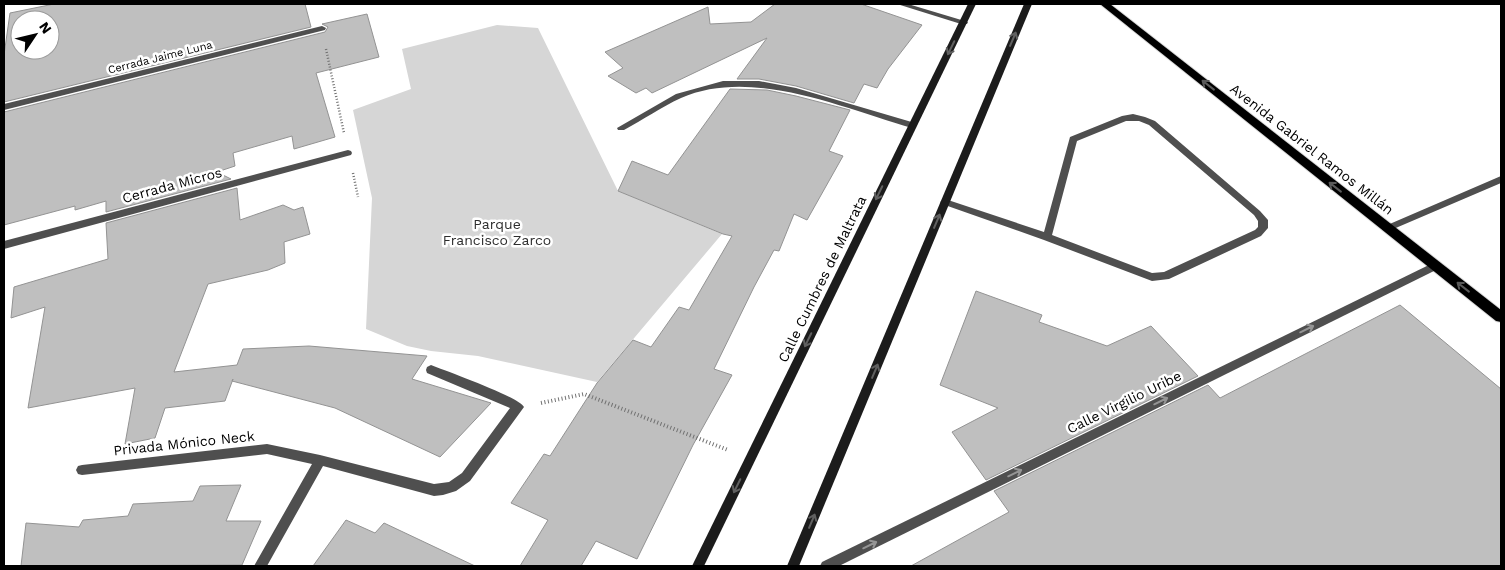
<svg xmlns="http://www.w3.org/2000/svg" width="1505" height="570" viewBox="0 0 1505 570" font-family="'Work Sans',sans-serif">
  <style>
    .green { fill: #d6d6d6 }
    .building { fill: #bfbfbf; stroke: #939393; fill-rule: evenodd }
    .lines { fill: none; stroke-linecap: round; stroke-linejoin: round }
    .primary-casing { stroke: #dbdbdb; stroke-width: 2 }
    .path-far1 { stroke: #717171; stroke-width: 2.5; stroke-dasharray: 1 2; stroke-linecap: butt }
    .path { stroke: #717171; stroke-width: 4; stroke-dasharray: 1 2.5; stroke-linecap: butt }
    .service { fill: #4f4f4f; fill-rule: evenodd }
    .minor { fill: #4f4f4f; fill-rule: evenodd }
    .secondary { fill: #1c1c1c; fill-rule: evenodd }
    .primary { fill: #000; fill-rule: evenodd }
    .oneway { stroke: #606060 }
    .oneway2 { stroke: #595959 }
    .oneway3 { stroke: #959595 }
    .labels { text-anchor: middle; stroke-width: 5; stroke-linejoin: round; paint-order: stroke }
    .far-street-label { font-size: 11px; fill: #000; stroke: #fff }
    .street-label { font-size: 14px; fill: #000; stroke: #fff }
    .park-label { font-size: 14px; fill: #2d2d2d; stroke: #fff }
  </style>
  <rect width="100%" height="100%" fill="#fff"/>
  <path class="green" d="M 497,25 L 538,28 L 618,191 L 722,234 L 597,382 L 478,356 L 431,351 L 407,346 L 366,329 L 372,198 L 353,110 L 411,89 L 402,49 Z"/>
  <g class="building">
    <path d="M 54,4 L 305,4 L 311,27 L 4,102 L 4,55 L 10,13 ZM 20,20 L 50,20 L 50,50 L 20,50 Z"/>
    <path d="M 775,4 L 861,4 L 922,25 L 888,69 L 877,88 L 864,84 L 854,103 L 796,86 L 759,79 L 737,79 L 767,38 L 652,93 L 646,88 L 636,93 L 608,76 L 623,68 L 605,52 L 708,7 L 710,24 L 751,22 Z"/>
    <path d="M 367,14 L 379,57 L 316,73 L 335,137 L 294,149 L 292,136 L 233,153 L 235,166 L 217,172 L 231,179 L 106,212 L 106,201 L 75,210 L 75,206 L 4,225 L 4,112 L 325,32 L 328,27 L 322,24 Z"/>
    <path d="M 730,89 L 767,90 L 796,96 L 850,110 L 829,151 L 843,156 L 807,220 L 794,214 L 779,251 L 774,250 L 754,287 L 714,369 L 732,375 L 693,445 L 637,559 L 596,541 L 581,566 L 520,566 L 548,520 L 511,503 L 544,454 L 550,456 L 597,383 L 633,340 L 651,347 L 679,307 L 689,310 L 732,236 L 723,234 L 618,191 L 632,161 L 668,175 Z"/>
    <path d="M 237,188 L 240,220 L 283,205 L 294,210 L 303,207 L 310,234 L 284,242 L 285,263 L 268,270 L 208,284 L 174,372 L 237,365 L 243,349 L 309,346 L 427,356 L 412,379 L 491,403 L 440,457 L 335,408 L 232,381 L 233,379 L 225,401 L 165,408 L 155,438 L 125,444 L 135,388 L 28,408 L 45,307 L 11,318 L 14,287 L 108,259 L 106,223 Z"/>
    <path d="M 976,291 L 1042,315 L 1039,322 L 1107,346 L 1151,326 L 1198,376 L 986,480 L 952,432 L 998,408 L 940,385 Z"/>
    <path d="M 1400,305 L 1501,389 L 1501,566 L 911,566 L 1009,512 L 994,491 L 1208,385 L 1220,398 Z"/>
    <path d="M 241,485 L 226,521 L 261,521 L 242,565 L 21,566 L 26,523 L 79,527 L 83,520 L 128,516 L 133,504 L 193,501 L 200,486 Z"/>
    <path d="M 346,520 L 375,533 L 384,523 L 475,566 L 313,566 Z"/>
  </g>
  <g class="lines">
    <defs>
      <path id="primary" d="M 1100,4 L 1110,4 L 1501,310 L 1501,322 L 1496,321 Z"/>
    </defs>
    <use href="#primary" class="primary-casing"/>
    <g class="path-far1">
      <path d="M 326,49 L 344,133"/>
      <path d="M 353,173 L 358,197"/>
    </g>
    <path class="path" d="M 541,403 L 584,394 L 728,450"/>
    <g class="service">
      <path d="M 1133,114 L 1145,117 L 1155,121 L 1260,211 L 1268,220 L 1268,228 L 1261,236 L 1169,279 L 1152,281 L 1044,240 L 942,204 L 940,202 L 945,199 L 1044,232 L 1070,137 L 1122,116 ZM 1126,121 L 1139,121 L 1149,125 L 1254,215 L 1258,221 L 1258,227 L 1255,230 L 1164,272 L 1152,273 L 1052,235 L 1077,141 Z"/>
      <path d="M 1501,176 L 1501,183 L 1391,230 L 1388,232 L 1383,228 L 1385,226 Z"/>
    </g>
    <g class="minor">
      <path d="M 897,4 L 908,4 L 968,22 L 967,24 L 961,24 Z"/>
      <path d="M 322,26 L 326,28 L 325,30 L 4,110 L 4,104 Z"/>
      <path d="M 723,81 L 759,81 L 796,88 L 915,123 L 916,125 L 912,128 C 842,108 752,67 681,98 C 661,107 643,120 624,130 L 618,130 L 617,128 L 676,94 Z"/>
      <path d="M 348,150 L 351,151 L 352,153 L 351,155 L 4,249 L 4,241 Z"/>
      <path d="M 1435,262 L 1440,266 L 1438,269 L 839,566 L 820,566 L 822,562 Z"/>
      <path d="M 431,365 C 446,371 519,397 524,407 L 470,481 L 456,491 L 443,495 L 434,496 L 323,466 L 267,566 L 254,566 L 312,464 L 267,454 L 82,475 L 78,474 L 76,470 L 78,466 L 82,465 L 267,444 L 320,455 L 434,484 L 449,482 L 462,473 L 510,408 L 427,373 L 426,370 L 427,367 Z"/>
    </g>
    <g class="secondary">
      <path d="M 968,4 L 976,4 L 704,566 L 692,566 Z"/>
      <path d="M 1024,4 L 1032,4 L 799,566 L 787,566 Z"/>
    </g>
    <use href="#primary" class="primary"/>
  </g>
  <defs><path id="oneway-shaft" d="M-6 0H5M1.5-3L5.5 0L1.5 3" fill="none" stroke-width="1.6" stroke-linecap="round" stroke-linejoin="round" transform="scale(1.25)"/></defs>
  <g class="oneway">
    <use href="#oneway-shaft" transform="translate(1013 39) rotate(-67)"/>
    <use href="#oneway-shaft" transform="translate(951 48) rotate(116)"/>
    <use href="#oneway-shaft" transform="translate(879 193) rotate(116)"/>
    <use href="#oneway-shaft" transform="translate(937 221) rotate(-67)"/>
    <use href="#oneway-shaft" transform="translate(808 340) rotate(116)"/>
    <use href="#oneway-shaft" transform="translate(875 371) rotate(-67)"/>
    <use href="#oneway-shaft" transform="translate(737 486) rotate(116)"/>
    <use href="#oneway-shaft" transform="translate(812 521) rotate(-67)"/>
  </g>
  <g class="oneway2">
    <use href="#oneway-shaft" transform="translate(1208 85) rotate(-142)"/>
    <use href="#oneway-shaft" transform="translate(1335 187) rotate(-142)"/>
    <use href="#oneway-shaft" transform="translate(1463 287) rotate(-142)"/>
  </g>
  <g class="oneway3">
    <use href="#oneway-shaft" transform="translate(1307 329) rotate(-26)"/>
    <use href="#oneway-shaft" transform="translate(1161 401) rotate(-26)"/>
    <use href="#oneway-shaft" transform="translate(1015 473) rotate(-26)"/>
    <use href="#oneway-shaft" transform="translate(870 545) rotate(-26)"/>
  </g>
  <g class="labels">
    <g class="far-street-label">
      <text transform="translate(160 57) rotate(-14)" y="4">Cerrada Jaime Luna</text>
    </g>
    <g class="street-label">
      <text transform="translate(1312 149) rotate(38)" y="5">Avenida Gabriel Ramos Millán</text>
      <text transform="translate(172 185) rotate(-15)" y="5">Cerrada Micros</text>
      <text transform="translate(822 279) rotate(-64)" y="5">Calle Cumbres de Maltrata</text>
      <text transform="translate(1124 402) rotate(-26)" y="5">Calle Virgilio Uribe</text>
      <text transform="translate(184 443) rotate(-6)" y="5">Privada Mónico Neck</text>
    </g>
    <g class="park-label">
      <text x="497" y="229">Parque<tspan x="497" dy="16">Francisco Zarco</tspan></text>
    </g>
  </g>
  <rect width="1505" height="570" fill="none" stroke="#000000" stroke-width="10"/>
  <g transform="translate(35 35) rotate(55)"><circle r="24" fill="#ffffff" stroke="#999999"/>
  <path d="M0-4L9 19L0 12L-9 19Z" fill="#000000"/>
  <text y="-8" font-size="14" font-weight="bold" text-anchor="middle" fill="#000000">N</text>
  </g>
</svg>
